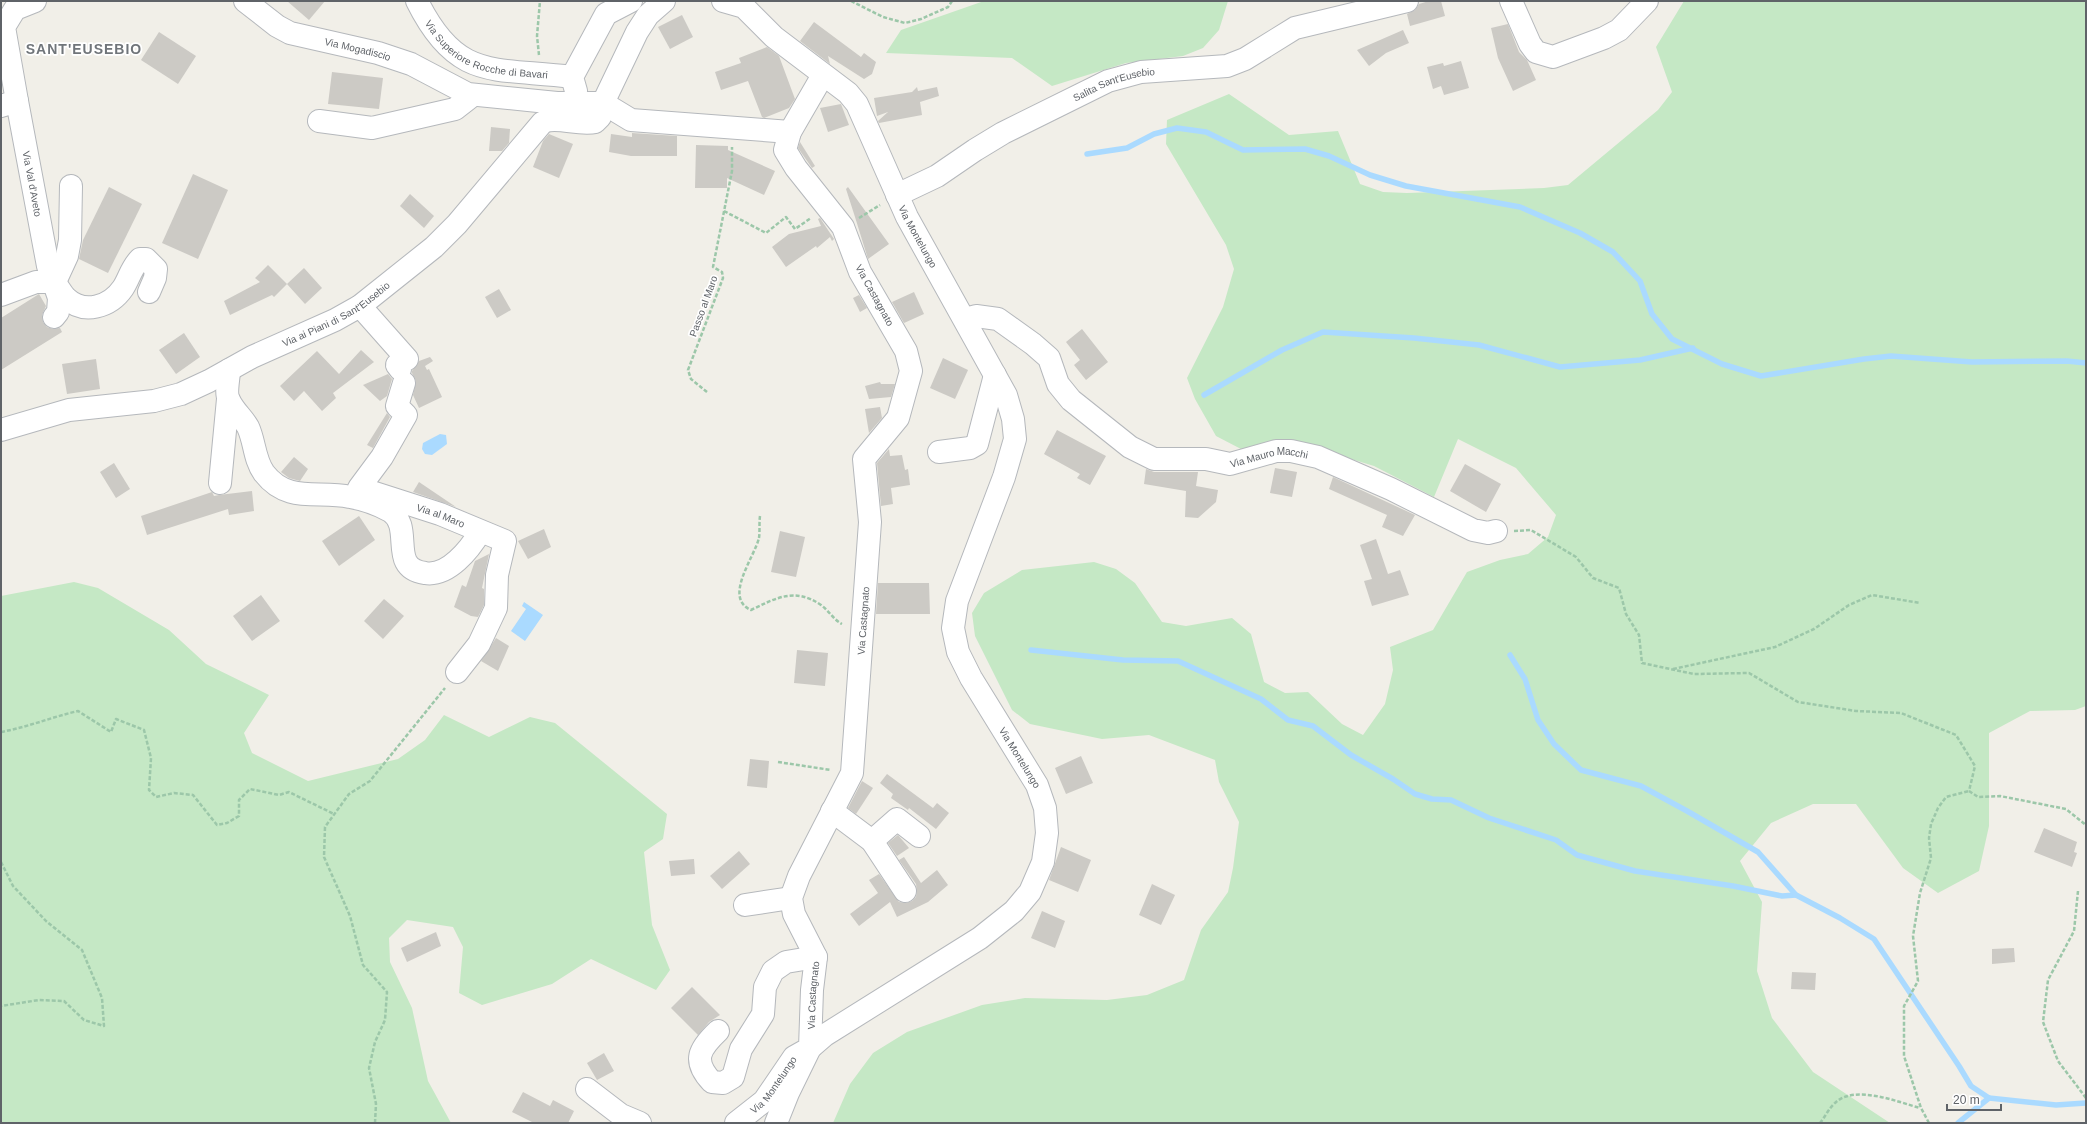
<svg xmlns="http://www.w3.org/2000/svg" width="2087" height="1124" viewBox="0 0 2087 1124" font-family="Helvetica,sans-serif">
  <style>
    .green { fill: #c5e8c5 }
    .water { fill: #aadaff }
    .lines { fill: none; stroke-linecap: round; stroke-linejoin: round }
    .stream { stroke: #aadaff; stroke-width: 5.5 }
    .building { fill: #cccac5 }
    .minor-casing { stroke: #b5b8bc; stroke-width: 24 }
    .path { stroke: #9cc7a9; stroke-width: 2.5; stroke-dasharray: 4 2; stroke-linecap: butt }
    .minor { stroke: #fff; stroke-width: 22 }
    .labels { text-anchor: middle; stroke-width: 3.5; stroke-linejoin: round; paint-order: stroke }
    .street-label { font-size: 10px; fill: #5f6368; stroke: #fff }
    .district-label { font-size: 14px; font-weight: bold; letter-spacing: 1px; fill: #70757a; stroke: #fff }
  </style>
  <rect width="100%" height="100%" fill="#f1efe8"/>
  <g class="green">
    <path d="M 984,1 L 1228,1 L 1219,30 L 1203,48 L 1183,56 L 1126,63 L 1052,86 L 1012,58 L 886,53 L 901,30 Z"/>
    <path d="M 1684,1 L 2086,1 L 2086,706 L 2075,710 L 2030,711 L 1989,733 L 1989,826 L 1979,871 L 1938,893 L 1903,868 L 1856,804 L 1813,804 L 1771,823 L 1740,861 L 1762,902 L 1757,971 L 1772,1018 L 1813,1072 L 1890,1123 L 833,1123 L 850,1084 L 873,1053 L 907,1032 L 982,1005 L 1025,998 L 1107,1000 L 1147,995 L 1184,980 L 1201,930 L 1228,892 L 1233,868 L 1239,822 L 1219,782 L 1215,760 L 1149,735 L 1102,739 L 1030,724 L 1012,710 L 975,636 L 972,613 L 984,593 L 1022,570 L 1094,562 L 1116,569 L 1135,583 L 1162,622 L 1186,626 L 1232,618 L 1251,634 L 1264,682 L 1285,693 L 1308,692 L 1342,724 L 1363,735 L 1385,704 L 1393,670 L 1390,647 L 1433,630 L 1467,572 L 1500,560 L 1528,554 L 1548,537 L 1556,515 L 1516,468 L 1458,439 L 1434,497 L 1374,466 L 1315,448 L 1276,441 L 1241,449 L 1216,436 L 1195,399 L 1187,378 L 1223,307 L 1234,269 L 1226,245 L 1166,144 L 1167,120 L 1229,94 L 1289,135 L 1338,131 L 1360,184 L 1383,192 L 1407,193 L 1544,188 L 1568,185 L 1658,110 L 1672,92 L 1656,47 Z"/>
    <path d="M 74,582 L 98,588 L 169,630 L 206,664 L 269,695 L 244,733 L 252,753 L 308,781 L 398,759 L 425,740 L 444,715 L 489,737 L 530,717 L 555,723 L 667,814 L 663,839 L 644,852 L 652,925 L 670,970 L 656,990 L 591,959 L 552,984 L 482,1005 L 459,993 L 463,947 L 453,927 L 407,920 L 389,938 L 390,962 L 412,1008 L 428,1081 L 451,1123 L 1,1123 L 1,596 Z"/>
  </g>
  <g class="water">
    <path d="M 440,434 L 446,435 L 447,444 L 432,455 L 425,454 L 422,449 L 423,443 Z"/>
    <path d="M 524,602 L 543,615 L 525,641 L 511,631 L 526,609 L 522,606 Z"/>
  </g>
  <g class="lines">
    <g class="stream">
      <path d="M 1087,154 L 1127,148 L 1154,134 L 1177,128 L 1206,132 L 1243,150 L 1305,149 L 1329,156 L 1370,175 L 1406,186 L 1520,207 L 1580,233 L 1613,252 L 1640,281 L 1652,314 L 1672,339 L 1722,364 L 1761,376 L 1864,359 L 1891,356 L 1972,362 L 2067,361 L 2086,363"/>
      <path d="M 1204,395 L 1282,350 L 1323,332 L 1414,338 L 1479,345 L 1560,367 L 1640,360 L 1693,348"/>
      <path d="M 1031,650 L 1123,660 L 1178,661 L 1261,699 L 1288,720 L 1313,726 L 1351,755 L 1393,779 L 1415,794 L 1432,799 L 1451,800 L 1489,818 L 1556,840 L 1577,855 L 1635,871 L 1733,886 L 1782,896 L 1796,895"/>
      <path d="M 1510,655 L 1525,679 L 1538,720 L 1554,744 L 1581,770 L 1641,786 L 1687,811 L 1758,852 L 1796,895 L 1840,918 L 1874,939 L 1959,1066 L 1971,1086 L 1989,1098 L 2056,1105 L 2086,1103"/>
      <path d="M 1958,1123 L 1989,1098"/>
    </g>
  </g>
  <g class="building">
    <path d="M 287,1 L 325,1 L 309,20 Z"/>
    <path d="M 1429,1 L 1441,1 L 1445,16 L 1410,26 L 1407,14 L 1415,10 L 1419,4 Z"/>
    <path d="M 682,15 L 693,37 L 670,49 L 658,27 Z"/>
    <path d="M 814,22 L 861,57 L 864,53 L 876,62 L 872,74 L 864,79 L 828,56 L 830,64 L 800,41 Z"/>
    <path d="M 1508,24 L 1519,52 L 1527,60 L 1536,80 L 1513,91 L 1498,58 L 1491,28 Z"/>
    <path d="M 1403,30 L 1409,43 L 1386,53 L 1369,66 L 1357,50 Z"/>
    <path d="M 159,32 L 196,56 L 178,84 L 141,60 Z"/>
    <path d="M 767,47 L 779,56 L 795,99 L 789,108 L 764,118 L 762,117 L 748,81 L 721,90 L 715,72 L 741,63 L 739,58 Z"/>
    <path d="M 1461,61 L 1469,88 L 1444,95 L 1441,86 L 1433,89 L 1427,67 L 1443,63 L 1444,66 Z"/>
    <path d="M 332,72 L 383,78 L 379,109 L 328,104 Z"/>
    <path d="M 917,87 L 918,91 L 937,87 L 939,96 L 920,102 L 922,115 L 879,123 L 878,121 L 888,112 L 877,116 L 874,98 L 912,92 Z"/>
    <path d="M 841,104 L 849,125 L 828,132 L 820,108 Z"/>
    <path d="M 491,127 L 510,129 L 509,143 L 502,151 L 489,151 Z"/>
    <path d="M 632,133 L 677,136 L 677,156 L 631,156 L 609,152 L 611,134 L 632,137 Z"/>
    <path d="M 549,134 L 573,144 L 559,178 L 533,167 L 543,141 Z"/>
    <path d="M 800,142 L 815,166 L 812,168 L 798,148 Z"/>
    <path d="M 696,145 L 728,146 L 728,150 L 775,171 L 764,195 L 727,178 L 727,188 L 695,188 Z"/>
    <path d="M 193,174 L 228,190 L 198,259 L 162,243 Z"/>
    <path d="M 109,187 L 142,204 L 108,273 L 79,259 L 83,240 Z"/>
    <path d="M 848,187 L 889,244 L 868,259 L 855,217 L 852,218 L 855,217 L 846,189 Z"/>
    <path d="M 410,194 L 434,216 L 424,228 L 400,206 Z"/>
    <path d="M 820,218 L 834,239 L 832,241 L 830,237 L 817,248 L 816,246 L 786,267 L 772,247 L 789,234 L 821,226 L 818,219 Z"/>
    <path d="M 268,265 L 287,284 L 274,297 L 272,295 L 230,315 L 224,301 L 260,282 L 255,278 Z"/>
    <path d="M 304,268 L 322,288 L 305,304 L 287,284 Z"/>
    <path d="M 499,289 L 511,310 L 497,318 L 485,297 Z"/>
    <path d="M 914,292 L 924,314 L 904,323 L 892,302 Z"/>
    <path d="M 39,294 L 46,306 L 42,315 L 43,322 L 47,327 L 53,329 L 60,328 L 62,332 L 1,370 L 1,318 Z"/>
    <path d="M 859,295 L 867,308 L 860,312 L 853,298 Z"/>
    <path d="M 1082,329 L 1108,362 L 1086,380 L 1074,365 L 1080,360 L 1066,342 Z"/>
    <path d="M 184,333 L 200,357 L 176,374 L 159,350 Z"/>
    <path d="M 361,350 L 374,362 L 333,393 L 336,398 L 322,411 L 304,391 L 294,401 L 280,386 L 317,351 L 339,374 Z"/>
    <path d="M 430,357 L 433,361 L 425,366 L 427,370 L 429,369 L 442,397 L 419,408 L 413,395 L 416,381 L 412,373 L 412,371 L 419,361 Z"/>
    <path d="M 943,358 L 968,370 L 955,399 L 930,388 Z"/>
    <path d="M 96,359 L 100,389 L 67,394 L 62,364 Z"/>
    <path d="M 388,374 L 392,379 L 387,396 L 380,401 L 363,385 Z"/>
    <path d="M 880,382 L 881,384 L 895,384 L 891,397 L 869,399 L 865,386 Z"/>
    <path d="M 880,407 L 882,418 L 869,433 L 865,409 Z"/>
    <path d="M 387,413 L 390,417 L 373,448 L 367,445 Z"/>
    <path d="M 1057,430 L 1106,456 L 1090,485 L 1077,478 L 1080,474 L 1044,454 Z"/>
    <path d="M 889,449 L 890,456 L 902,455 L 905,470 L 908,469 L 910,485 L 891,488 L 893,504 L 881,506 L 877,463 Z"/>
    <path d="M 294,457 L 308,469 L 300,481 L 289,478 L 281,472 Z"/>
    <path d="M 114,463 L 130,489 L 116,498 L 100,472 Z"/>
    <path d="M 1465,464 L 1501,484 L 1486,512 L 1450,491 Z"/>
    <path d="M 1275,468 L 1297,472 L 1292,497 L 1270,493 Z"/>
    <path d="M 1146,469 L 1154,472 L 1198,472 L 1196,486 L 1218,490 L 1216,502 L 1198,518 L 1185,517 L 1186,491 L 1144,484 Z"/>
    <path d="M 1333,477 L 1415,515 L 1403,536 L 1382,527 L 1387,515 L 1329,489 Z"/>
    <path d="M 419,482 L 456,507 L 413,492 Z"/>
    <path d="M 252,491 L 254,511 L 229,515 L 228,509 L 147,535 L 141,516 L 212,492 L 214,496 L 219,495 Z"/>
    <path d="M 359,516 L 375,540 L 339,566 L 322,541 Z"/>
    <path d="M 544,529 L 551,547 L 528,559 L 518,541 Z"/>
    <path d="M 780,531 L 805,537 L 796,577 L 771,572 Z"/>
    <path d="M 1376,539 L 1388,574 L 1400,570 L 1409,595 L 1372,606 L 1364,581 L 1372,579 L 1360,545 Z"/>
    <path d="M 489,554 L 482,588 L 484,589 L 484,605 L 478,617 L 471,616 L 454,607 L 462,585 L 466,587 L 475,561 Z"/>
    <path d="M 878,583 L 929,583 L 930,614 L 876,614 Z"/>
    <path d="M 261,595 L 280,621 L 252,641 L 233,616 Z"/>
    <path d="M 384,599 L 404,616 L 383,639 L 364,621 Z"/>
    <path d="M 496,638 L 509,646 L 498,671 L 481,661 Z"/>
    <path d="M 797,650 L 828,653 L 825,686 L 794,683 Z"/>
    <path d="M 1081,756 L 1093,783 L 1066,794 L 1055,768 Z"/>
    <path d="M 750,759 L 769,761 L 767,788 L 747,786 Z"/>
    <path d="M 887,774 L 933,808 L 937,803 L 949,813 L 936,829 L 909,808 L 908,810 L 891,798 L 893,794 L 880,783 Z"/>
    <path d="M 862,781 L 873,788 L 856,814 L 848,808 Z"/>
    <path d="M 2044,828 L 2077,842 L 2074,852 L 2077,853 L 2072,867 L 2034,852 Z"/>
    <path d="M 898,835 L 909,848 L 897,856 L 888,843 Z"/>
    <path d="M 1061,847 L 1091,860 L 1078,892 L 1049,880 Z"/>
    <path d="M 739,851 L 750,864 L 722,889 L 710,876 Z"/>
    <path d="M 904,857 L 921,883 L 937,870 L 948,885 L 928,902 L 897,917 L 890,902 L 859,926 L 850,914 L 878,893 L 869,880 L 879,874 L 899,902 L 906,903 L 912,901 L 916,897 L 917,891 L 916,884 L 899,860 Z"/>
    <path d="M 694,859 L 695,874 L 671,876 L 669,861 Z"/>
    <path d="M 1152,884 L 1175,895 L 1161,925 L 1139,915 Z"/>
    <path d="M 1042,911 L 1065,921 L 1055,948 L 1031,938 Z"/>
    <path d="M 436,932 L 441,946 L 407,962 L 401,948 Z"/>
    <path d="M 2014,948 L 2015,962 L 1992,964 L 1992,949 Z"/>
    <path d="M 1792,972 L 1816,973 L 1815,990 L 1791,989 Z"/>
    <path d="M 692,987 L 720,1015 L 709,1022 L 698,1035 L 671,1008 Z"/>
    <path d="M 604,1053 L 614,1071 L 597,1080 L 587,1063 Z"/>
    <path d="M 523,1092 L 550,1106 L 553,1100 L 574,1111 L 568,1123 L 534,1123 L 512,1112 Z"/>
  </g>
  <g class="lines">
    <defs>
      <g id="minor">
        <path id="s1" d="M 245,1 L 277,26 L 290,33 L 378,53 L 411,64 L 468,94 L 557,103 L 603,103 L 631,120 L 790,132"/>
        <path id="s2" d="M 417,1 C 457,82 494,67 572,77"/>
        <path id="s3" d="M 723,1 L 744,7 L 774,37 L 848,93 L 857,104 L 907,217 L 1006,395 L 1013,419 L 1015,439 L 1004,477 L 957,601 L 953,628 L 958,652 L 971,678 L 1037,785 L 1045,808 L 1047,833 L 1043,862 L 1030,892 L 1014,911 L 980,938 L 825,1035 L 810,1048 L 788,1093 L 776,1123"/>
        <path d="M 1511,1 L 1530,44 L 1536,52 L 1553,57 L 1604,38 L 1619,30 L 1647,1"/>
        <path d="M 576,91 L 572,77 L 606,14 L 631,1"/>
        <path d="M 17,101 L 4,27 L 15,9 L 35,1"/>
        <path id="s4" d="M 1,106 L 17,101 L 48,266 L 59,298 L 58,312 L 54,317"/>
        <path d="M 319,121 L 372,128 L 455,109 L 473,95"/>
        <path id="s5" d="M 897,195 L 937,176 L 975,150 L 1003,133 L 1108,81 L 1141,72 L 1227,66 L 1245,59 L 1295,28 L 1407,1"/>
        <path d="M 55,282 L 67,256 L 70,240 L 71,186"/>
        <path d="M 55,283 C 59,288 62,294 66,298 C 84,315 110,307 123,288 C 129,279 131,268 140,259 L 146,259 L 156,269 L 155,278 L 149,292"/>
        <path d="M 1,295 L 36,282 L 55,282"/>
        <path d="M 360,306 L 407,359 L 397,365 L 400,369"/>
        <path id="s6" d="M 965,319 L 976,316 L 998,319 L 1033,344 L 1049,358 L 1058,384 L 1071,400 L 1130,447 L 1154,459 L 1206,459 L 1230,464 L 1276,451 L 1291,451 L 1318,457 L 1391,489 L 1473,530 L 1488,533 L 1496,531"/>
        <path d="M 229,370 C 229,378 225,393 229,400 C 233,410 243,418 248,427 C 255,442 254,459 264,473 C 288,504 318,490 350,497 C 362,499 379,505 390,511 C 415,527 387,568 425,573 C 448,577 470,549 480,532"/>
        <path id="s7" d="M 404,383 L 397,406 L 406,415 L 382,457 L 359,488 L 440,514 L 505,541 L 497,575 L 496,608 L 479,644 L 457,672"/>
        <path id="s8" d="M 1,430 L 69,410 L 154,401 L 181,394 L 209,381 L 252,357 L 335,320 L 360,306 L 434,247 L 457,224 L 542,123 C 554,115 579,126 595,122 L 600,117 L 603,103 L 637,32 L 648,15 L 664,1"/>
        <path d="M 939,452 L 970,448 L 977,444 L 995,375"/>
        <path d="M 220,483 L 228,399"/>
        <path d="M 832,811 L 872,841 L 905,891"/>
        <path d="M 872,841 L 897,819 L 919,836"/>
        <path d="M 745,905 L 791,898"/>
        <path d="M 718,1031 C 699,1049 692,1061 712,1082 L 723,1083 L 733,1077 L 741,1049 L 763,1014 L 765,987 L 773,971 L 786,962 L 816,957"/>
        <path d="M 587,1089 L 621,1115 L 640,1123"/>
        <path id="s9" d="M 736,1123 L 764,1101 L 794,1057 L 810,1048 L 812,990 L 816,957 L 794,914 L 791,898 L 799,876 L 852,773 L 870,522 L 864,459 L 898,418 L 911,371 L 906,351 L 860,272 L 843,227 L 796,168 L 785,150 L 790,132 L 823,75"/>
      </g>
    </defs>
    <use href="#minor" class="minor-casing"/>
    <g class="path">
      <path d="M 851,1 L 883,17 L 905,23 L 921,19 L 948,7 L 952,1"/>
      <path d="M 539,55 L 537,36 L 540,1"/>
      <path d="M 724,211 L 766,233 L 786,217 L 795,229 L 811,218"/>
      <path d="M 859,218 L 880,205"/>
      <path d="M 707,392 L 691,379 L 688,370 L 723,278 L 722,272 L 713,267 L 732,171 L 732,147"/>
      <path d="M 760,516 C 759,523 760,531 759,538 C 754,558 723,598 751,610 C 776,598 795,587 821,605 C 829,611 834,620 842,624"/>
      <path d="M 1514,531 L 1531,530 L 1576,557 L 1593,578 L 1619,588 L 1626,614 L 1639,635 L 1642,663 L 1694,674 L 1749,673 L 1798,702 L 1856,711 L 1901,713 L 1956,735 L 1975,766 L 1969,791"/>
      <path d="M 1673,669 L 1775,647 L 1814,629 L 1849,605 L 1872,595 L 1920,603"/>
      <path d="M 1,732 C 28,727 52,717 78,711 L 111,732 L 116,719 L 144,730 L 151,758 L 149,790 L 156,797 L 174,793 L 193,795 L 217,825 L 227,823 L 239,816 L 239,800 L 250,789 L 279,795 L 289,792 L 334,814"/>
      <path d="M 778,762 L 831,770"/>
      <path d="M 1969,791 L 1978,797 L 2000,796 L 2066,809 L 2086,825"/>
      <path d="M 1,862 L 13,886 L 46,921 L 82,950 L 102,998 L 104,1026 L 84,1020 L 64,1001 L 39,1000 L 1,1006"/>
      <path d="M 2078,891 L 2074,931 L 2048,980 L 2043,1022 L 2058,1061 L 2086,1098"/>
      <path d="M 375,1123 L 376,1104 L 369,1068 L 375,1042 L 385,1020 L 387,992 L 363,965 L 350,916 L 324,857 L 325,827 L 349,794 L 370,781 L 445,688"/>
      <path d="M 1820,1123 C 1825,1117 1829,1108 1835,1103 C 1854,1084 1898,1102 1920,1108"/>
      <path d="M 1929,1123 L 1921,1108 L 1904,1056 L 1904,1006 L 1918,981 L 1913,936 L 1920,893 L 1931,858 L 1929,838 L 1931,824 L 1938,808 L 1946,797 L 1969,791"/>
    </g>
    <use href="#minor" class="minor"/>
  </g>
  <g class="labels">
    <g class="street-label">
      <text dy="4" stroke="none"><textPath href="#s2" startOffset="92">Via Superiore Rocche di Bavari</textPath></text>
      <text dy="4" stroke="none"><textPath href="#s1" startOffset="125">Via Mogadiscio</textPath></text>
      <text dy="4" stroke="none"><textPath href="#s5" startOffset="245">Salita Sant'Eusebio</textPath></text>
      <text dy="4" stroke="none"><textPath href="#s4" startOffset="101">Via Val d'Aveto</textPath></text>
      <text dy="4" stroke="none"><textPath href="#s3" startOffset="317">Via Montelungo</textPath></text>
      <text transform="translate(875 295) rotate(61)" y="4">Via Castagnato</text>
      <text transform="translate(703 306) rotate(-70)" y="4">Passo al Maro</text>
      <text dy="4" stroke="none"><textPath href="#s8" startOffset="359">Via ai Piani di Sant'Eusebio</textPath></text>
      <text dy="4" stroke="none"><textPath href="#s6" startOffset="365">Via Mauro Macchi</textPath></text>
      <text dy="4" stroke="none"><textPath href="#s7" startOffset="210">Via al Maro</textPath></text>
      <text dy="4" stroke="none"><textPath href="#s9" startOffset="555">Via Castagnato</textPath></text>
      <text dy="4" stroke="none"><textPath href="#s3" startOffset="890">Via Montelungo</textPath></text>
      <text dy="4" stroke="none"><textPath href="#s9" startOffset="160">Via Castagnato</textPath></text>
      <text dy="4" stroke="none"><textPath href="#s9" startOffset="54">Via Montelungo</textPath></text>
    </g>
    <g class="district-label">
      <text x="84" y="54">SANT'EUSEBIO</text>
    </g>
  </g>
  <rect width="2087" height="1124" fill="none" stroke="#5f6368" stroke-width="4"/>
  <path d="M1947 1104v6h54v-6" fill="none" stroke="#5f6368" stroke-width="2"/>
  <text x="1953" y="1104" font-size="12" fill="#5f6368" stroke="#ffffff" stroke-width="3" paint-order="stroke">20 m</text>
</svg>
